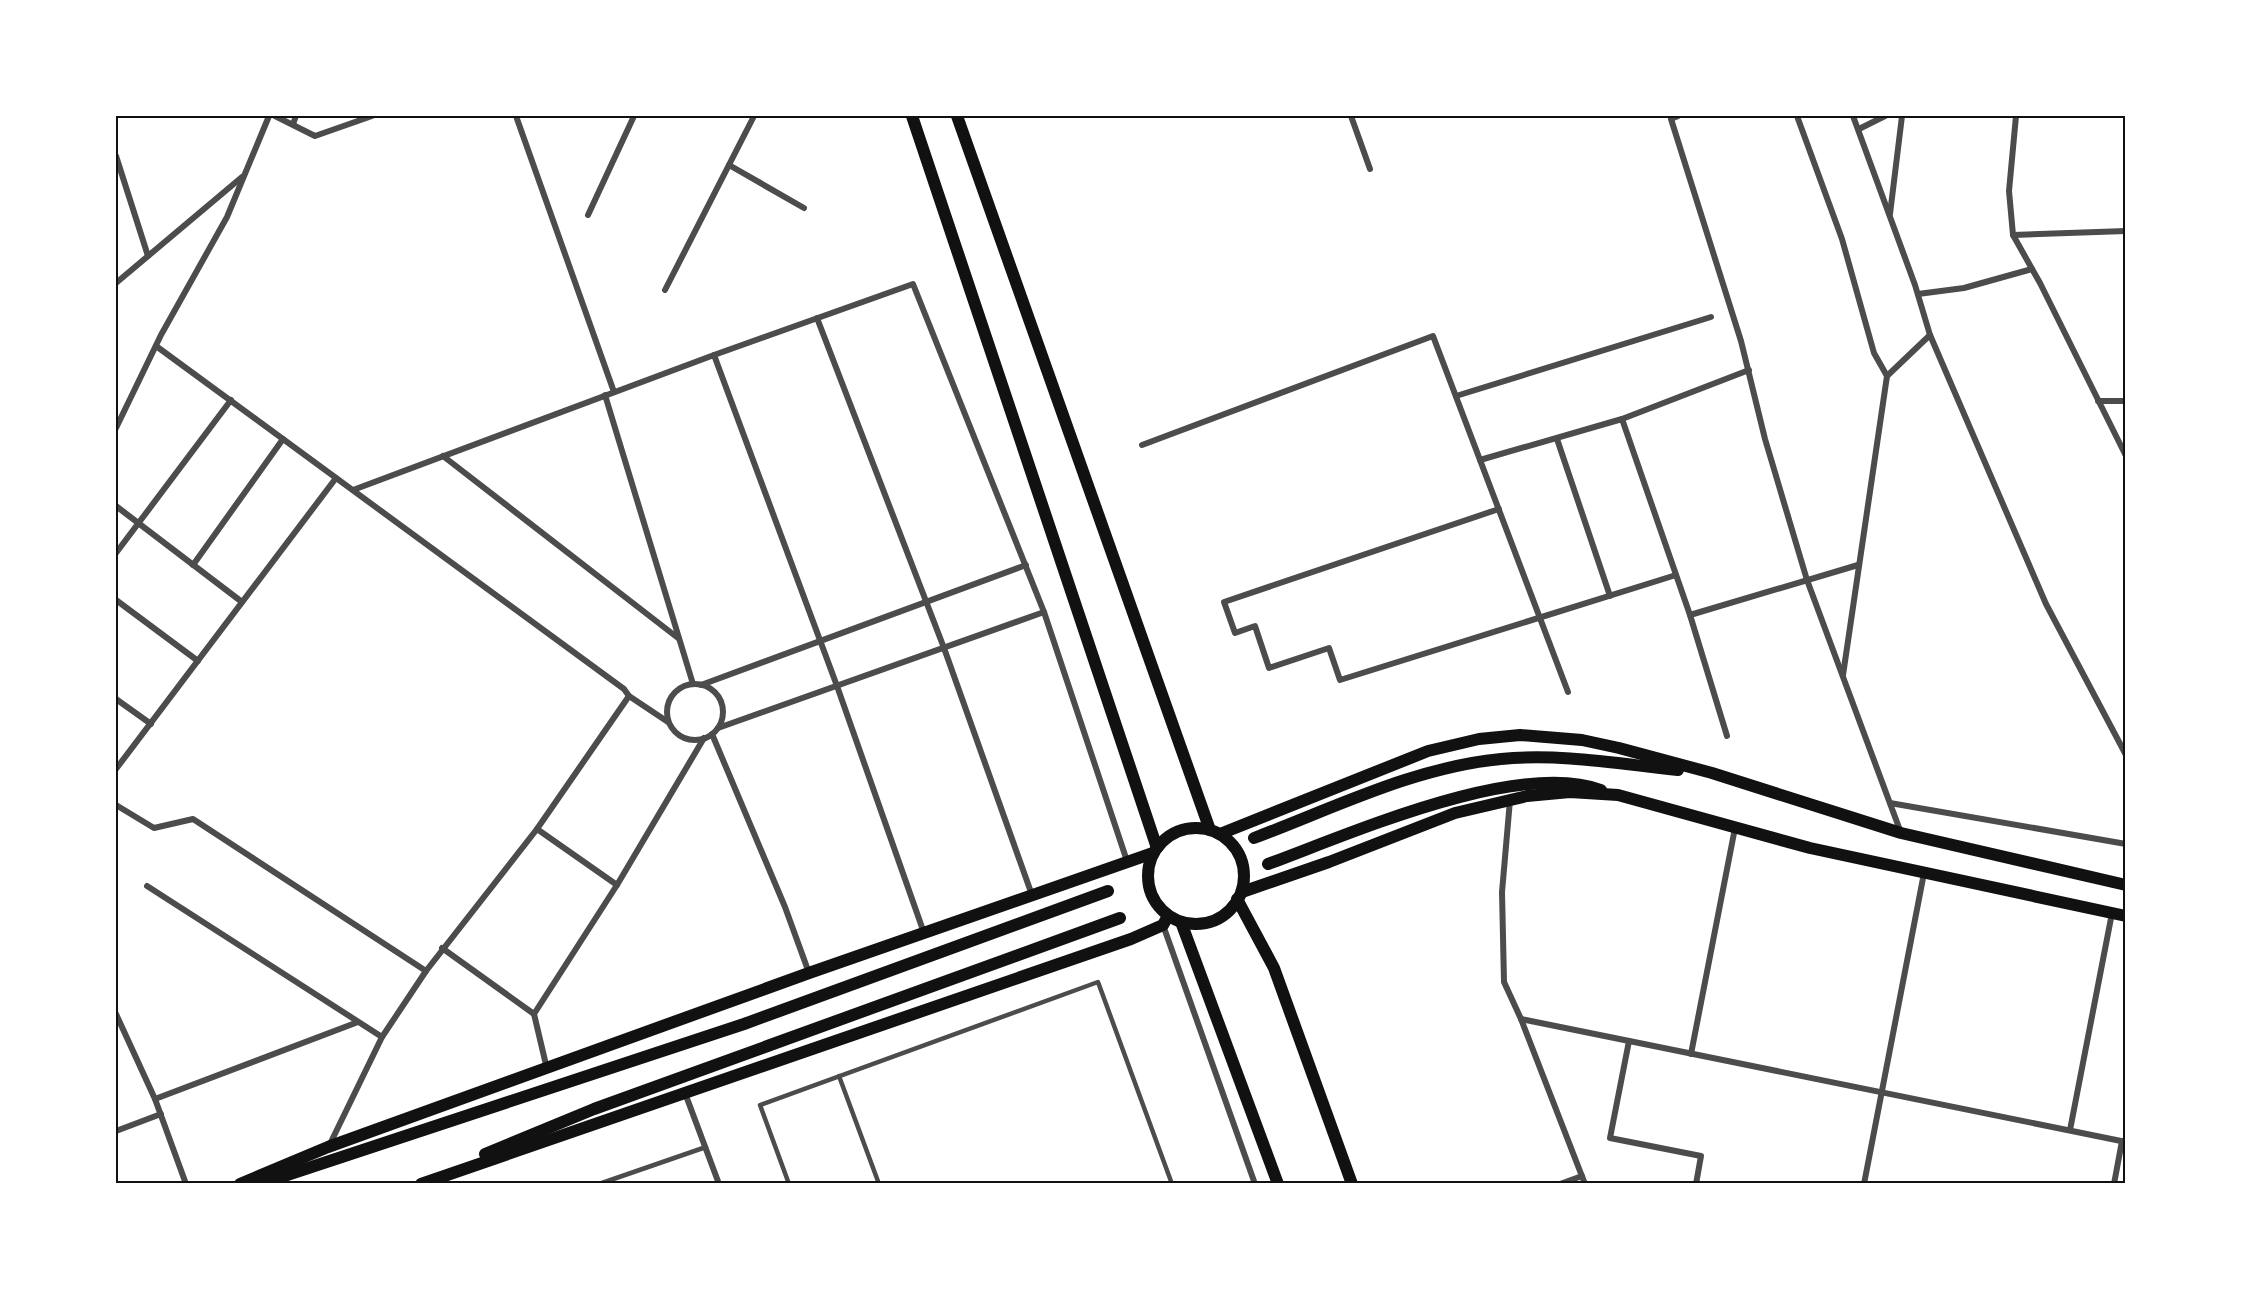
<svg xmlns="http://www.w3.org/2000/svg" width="2241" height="1299" viewBox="0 0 2241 1299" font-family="'Roboto Condensed',sans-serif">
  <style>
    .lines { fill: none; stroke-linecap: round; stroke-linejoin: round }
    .service { stroke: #4c4c4c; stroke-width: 4.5 }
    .minor { stroke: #4c4c4c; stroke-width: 6 }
    .secondary { stroke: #111; stroke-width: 12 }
    .neatline { fill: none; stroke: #111; stroke-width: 2 }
  </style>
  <rect width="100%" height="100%" fill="#fff"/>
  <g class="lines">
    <g class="service">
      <path d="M 839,1076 L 879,1184"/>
      <path d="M 599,1184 L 706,1147"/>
      <path d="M 789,1184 L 760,1105 L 1098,982 L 1172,1184"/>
    </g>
    <g class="minor">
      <path d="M 275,116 L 315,136 L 372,116"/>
      <path d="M 516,116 L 614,392"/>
      <path d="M 1351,116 L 1370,169"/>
      <path d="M 1678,116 L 1671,119 L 1741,341 L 1765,439 L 1807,580 L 1901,833"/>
      <path d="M 1797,116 L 1842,239 L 1874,353 L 1887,376 L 1843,675"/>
      <path d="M 1853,116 L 1915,285 L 1930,335 L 2046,604 L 2126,755"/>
      <path d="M 2016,116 L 2009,191 L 2013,235 L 2040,283 L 2126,456"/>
      <path d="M 293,124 L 296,116"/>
      <path d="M 1859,129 L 1885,116"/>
      <path d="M 116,156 L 148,256"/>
      <path d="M 729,165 L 804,208"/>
      <path d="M 1890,214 L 1902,116"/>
      <path d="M 588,215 L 634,116"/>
      <path d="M 2013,235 L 2126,231"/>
      <path d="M 116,283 L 242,177"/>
      <path d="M 665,290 L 754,116"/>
      <path d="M 1918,294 L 1964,288 L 2032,269"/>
      <path d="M 817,318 L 944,648 L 1032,895"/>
      <path d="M 156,346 L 624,689 L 629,696 L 668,722"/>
      <path d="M 714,355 L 837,686 L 924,933"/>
      <path d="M 1887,376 L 1930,335"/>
      <path d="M 605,395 L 693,684"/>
      <path d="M 1456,396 L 1711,317"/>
      <path d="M 2098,401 L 2126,401"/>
      <path d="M 1622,419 L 1690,615 L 1727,736"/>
      <path d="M 116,428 L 161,335 L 227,217 L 269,116"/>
      <path d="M 1557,439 L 1610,596"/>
      <path d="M 1142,445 L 1433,336 L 1568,692"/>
      <path d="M 443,456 L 678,638"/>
      <path d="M 1480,460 L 1622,419 L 1749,370"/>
      <path d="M 353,490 L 714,355 L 913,284 L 1044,612 L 1127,861"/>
      <path d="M 116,506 L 242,602"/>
      <path d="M 1499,509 L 1224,602 L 1235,633 L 1255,626 L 1269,668 L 1329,648 L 1340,680 L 1676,575"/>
      <path d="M 116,553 L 231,400"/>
      <path d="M 193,565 L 283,439"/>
      <path d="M 116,600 L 198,661"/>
      <path d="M 1690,615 L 1858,565"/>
      <circle cx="695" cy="712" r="28"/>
      <path d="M 701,685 L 1026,565"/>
      <path d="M 116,699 L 151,724"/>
      <path d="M 718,728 L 1044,612"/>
      <path d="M 712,734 L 785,907 L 809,973"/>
      <path d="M 116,769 L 336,478"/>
      <path d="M 1510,800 L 1502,892 L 1504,982 L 1521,1019 L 1585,1184"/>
      <path d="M 1890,803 L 2126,844"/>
      <path d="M 116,805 L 154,828 L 193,819 L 426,971"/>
      <path d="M 537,829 L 617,885"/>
      <path d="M 147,886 L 382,1037"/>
      <path d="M 1163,925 L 1255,1184"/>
      <path d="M 442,948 L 534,1014"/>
      <path d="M 116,1014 L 155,1099 L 186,1184"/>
      <path d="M 1521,1019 L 2126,1142"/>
      <path d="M 1629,1041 L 1610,1138 L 1701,1156 L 1696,1184"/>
      <path d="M 1691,1054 L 1735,828"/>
      <path d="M 547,1069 L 534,1014 L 617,885 L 704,738"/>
      <path d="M 685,1093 L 719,1184"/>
      <path d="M 155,1099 L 358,1022"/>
      <path d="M 2070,1130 L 2112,913"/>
      <path d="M 116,1131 L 161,1114"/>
      <path d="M 329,1146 L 382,1037 L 426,971 L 537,829 L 629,696"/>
      <path d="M 1560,1184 L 1582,1176"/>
      <path d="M 1864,1184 L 1924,873"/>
      <path d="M 2114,1184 L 2122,1141"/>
    </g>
    <g class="secondary">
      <path d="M 912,116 L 1157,848"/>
      <path d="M 957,116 L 1210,830"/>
      <circle cx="1196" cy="876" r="48"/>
      <path d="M 1220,834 L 1428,751 L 1479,739 L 1520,735 L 1582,740 L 1619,748 L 1712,773 L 1901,833 L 2126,885"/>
      <path d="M 1254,838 C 1334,808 1415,767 1501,759 C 1559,753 1620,764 1678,770"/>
      <path d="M 1268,864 C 1350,834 1518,759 1601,790"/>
      <path d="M 1242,892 L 1329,862 L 1455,813 L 1527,796 L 1570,792 L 1618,795 L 1810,848 L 2126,916"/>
      <path d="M 1237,899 L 1274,968 L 1352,1184"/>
      <path d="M 1181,922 L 1278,1184"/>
      <path d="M 485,1154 L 594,1109 L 1120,918"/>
      <path d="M 240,1184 L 328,1147 L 809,973 L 1153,853"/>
      <path d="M 260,1184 L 744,1024 L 1108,891"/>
      <path d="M 421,1184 L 1131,939 L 1163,925 L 1168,916"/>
    </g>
  </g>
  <rect width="2241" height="1299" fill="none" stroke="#ffffff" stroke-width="234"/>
  <rect x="117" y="117" width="2007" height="1065" class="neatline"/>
</svg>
